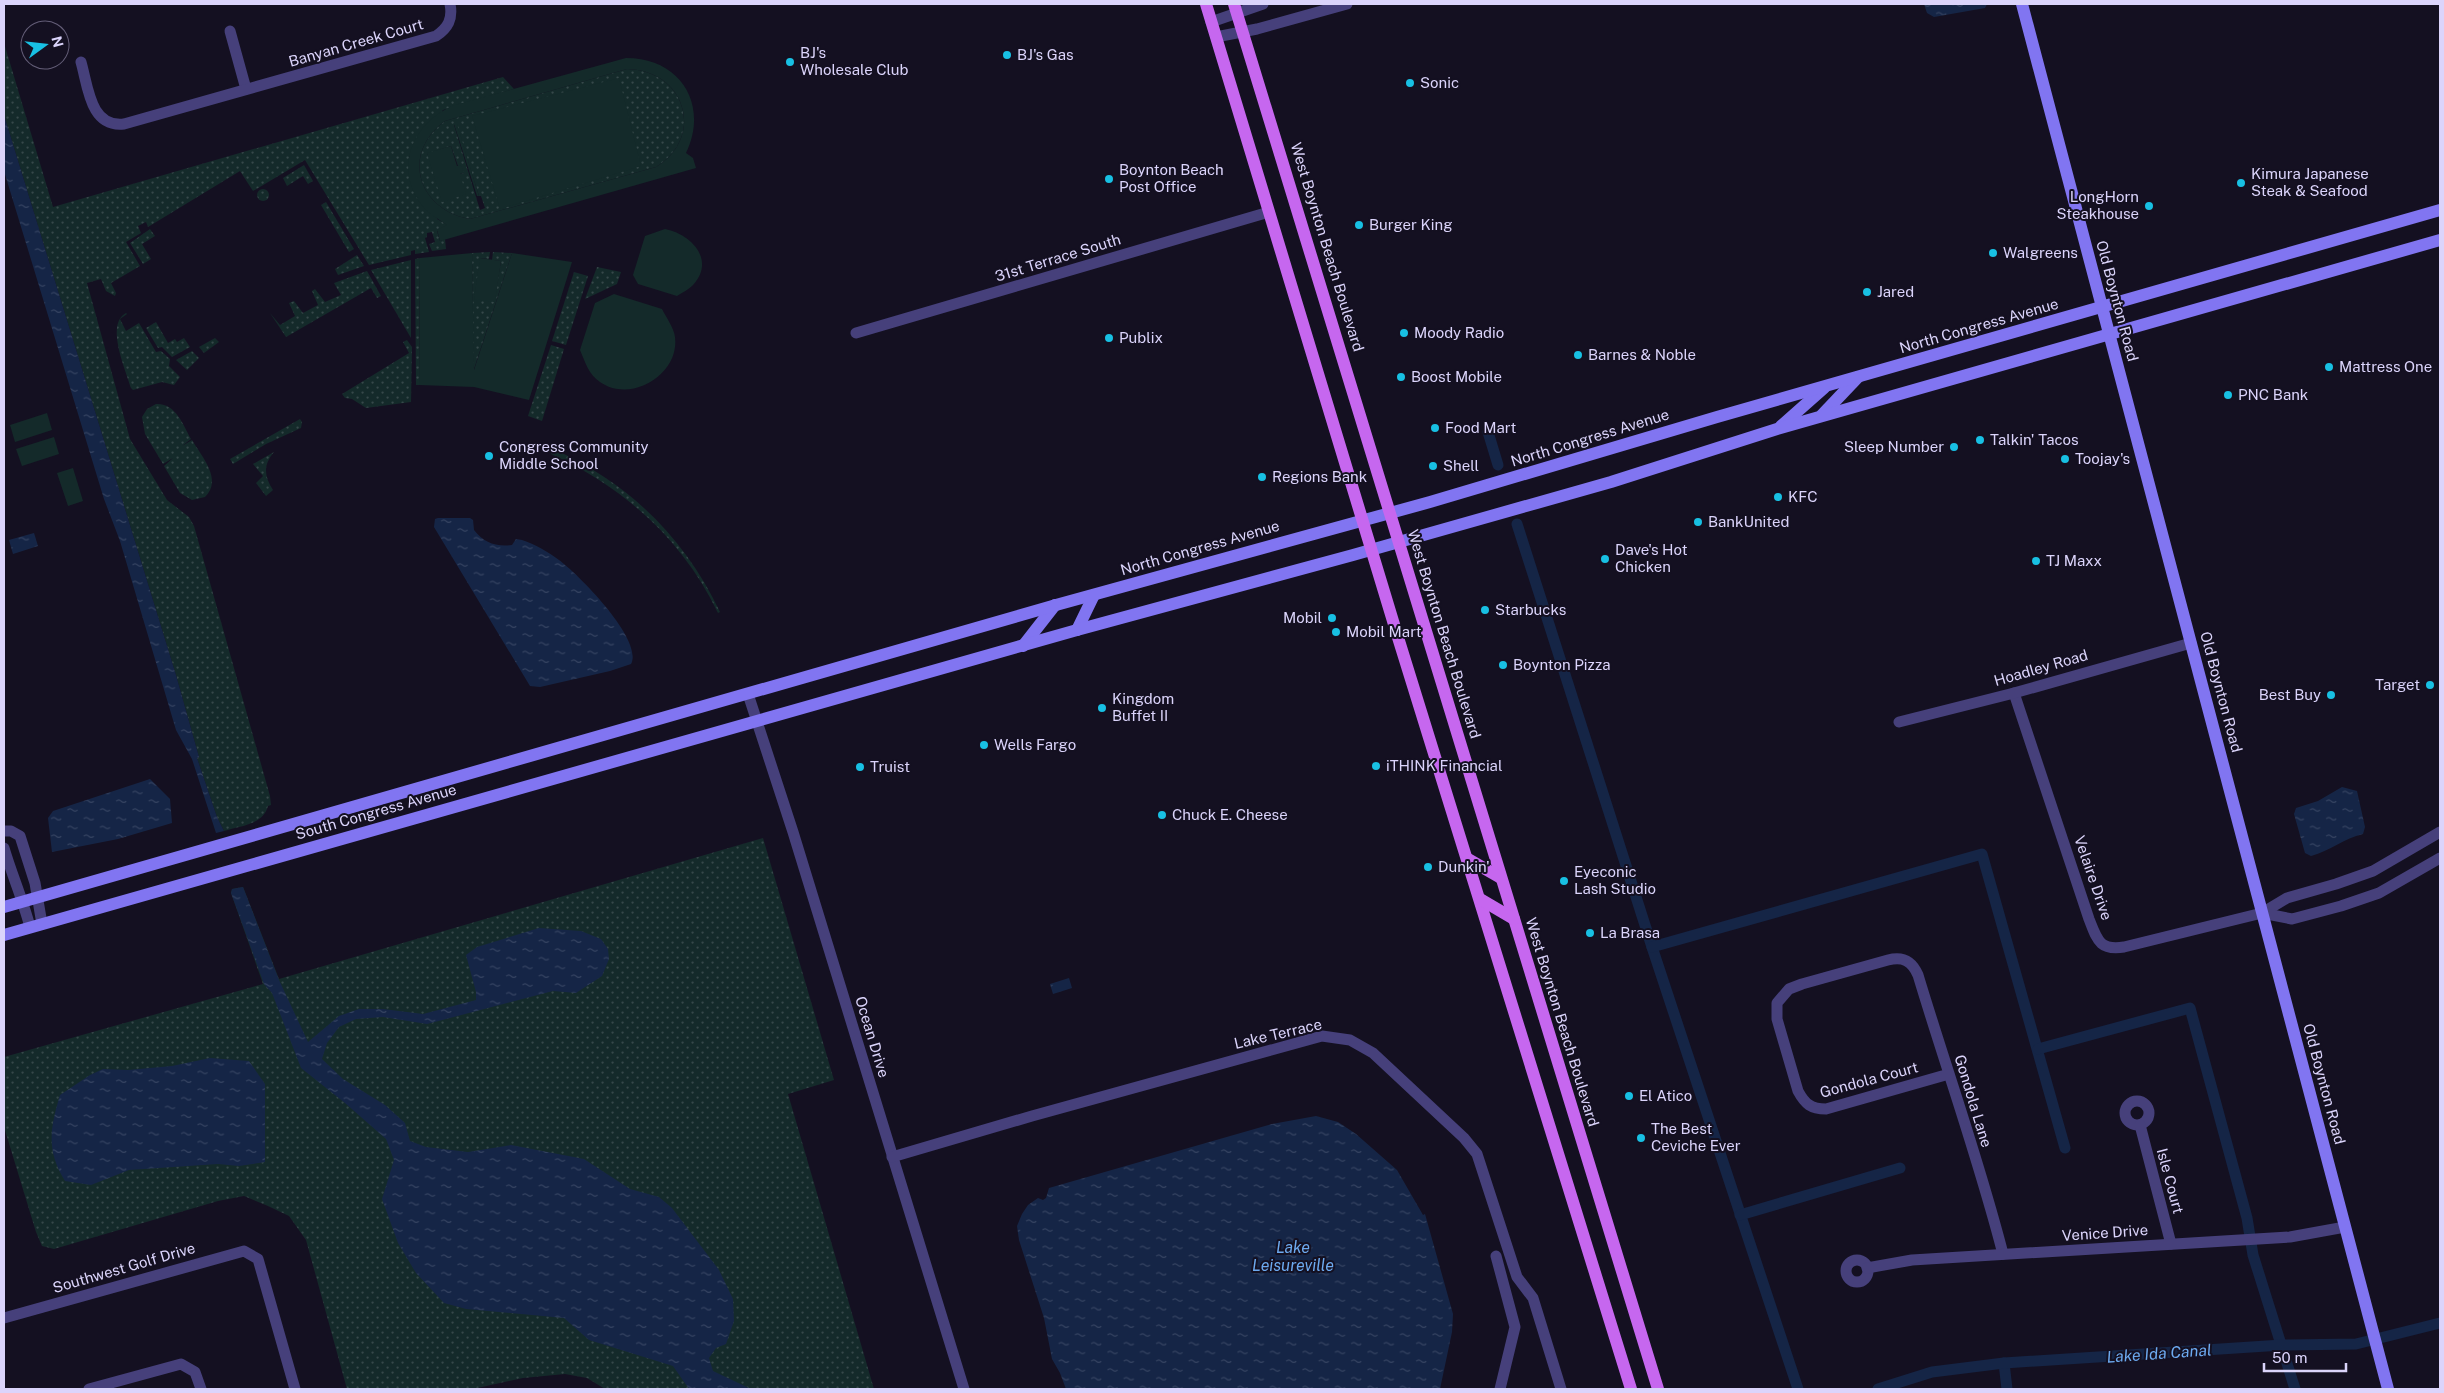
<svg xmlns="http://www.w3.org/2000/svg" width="2444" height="1393" viewBox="0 0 2444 1393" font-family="'Public Sans',sans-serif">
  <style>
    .grass { fill: url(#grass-dots); fill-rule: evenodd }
    .green { fill: #142a2a; fill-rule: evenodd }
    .water { fill: url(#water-ripples) }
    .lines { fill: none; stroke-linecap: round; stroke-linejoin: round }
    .canal { stroke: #152546; stroke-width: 11 }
    .street { stroke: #46407b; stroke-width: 11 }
    .secondary { stroke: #8175f1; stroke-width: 12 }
    .primary { stroke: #c667ef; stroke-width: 12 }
    .poi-dot { fill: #18c0e3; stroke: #141021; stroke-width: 2 }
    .labels { text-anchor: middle; stroke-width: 4; stroke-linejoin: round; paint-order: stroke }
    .street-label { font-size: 15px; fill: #dbd4fb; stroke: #141021 }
    .poi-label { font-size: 15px; fill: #dbd4fb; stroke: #141021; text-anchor: start }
    .water-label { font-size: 16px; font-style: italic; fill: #6daaf0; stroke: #141021 }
  </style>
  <defs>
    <pattern id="grass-dots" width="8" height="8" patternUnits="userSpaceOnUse" patternTransform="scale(1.25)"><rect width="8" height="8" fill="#142a2a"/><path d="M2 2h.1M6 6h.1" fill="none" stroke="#36484a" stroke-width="1.8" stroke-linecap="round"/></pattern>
    <pattern id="water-ripples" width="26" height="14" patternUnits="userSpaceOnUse" patternTransform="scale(1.25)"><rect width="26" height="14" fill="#152546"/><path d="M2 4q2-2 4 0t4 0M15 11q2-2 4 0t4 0" fill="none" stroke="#364462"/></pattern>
  </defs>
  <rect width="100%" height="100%" fill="#141021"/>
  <g class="grass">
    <path d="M 4,43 L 53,207 L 503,77 L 514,89 L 443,110 L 409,157 L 437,219 L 448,225 L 437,231 L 440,241 L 445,239 L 446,249 L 432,251 L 429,244 L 435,242 L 432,232 L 427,233 L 427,237 L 425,238 L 429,252 L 415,254 L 415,250 L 411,251 L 411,255 L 369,265 L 305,160 L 253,191 L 240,171 L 148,227 L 146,222 L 138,226 L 141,233 L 126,242 L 140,266 L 111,283 L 116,293 L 115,296 L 106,291 L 101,279 L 87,283 L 130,439 L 167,500 L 189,517 L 194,526 L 270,796 L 271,805 L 268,806 C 263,825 240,826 224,831 L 217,817 L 197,758 L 199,757 L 176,675 L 4,115 Z"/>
    <path d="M 627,69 C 685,70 706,136 656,167 L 470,219 C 418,210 400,154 445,121 ZM 456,124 L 479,196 L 481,196 L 485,208 L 480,210 L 454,125 ZM 451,146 L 458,166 L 464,173 L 460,174 L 427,154 Z"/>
    <path d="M 304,165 L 313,181 L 308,184 L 303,176 L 287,186 L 283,178 Z"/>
    <circle cx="263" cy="195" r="6"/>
    <path d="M 326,202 L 354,249 L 349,252 L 321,205 Z"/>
    <path d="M 150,229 L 155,236 L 142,244 L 151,259 L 143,264 L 130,243 Z"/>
    <path d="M 490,252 L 489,259 L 480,258 L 494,302 L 501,261 L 492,260 L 493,252 L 512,253 L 473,372 L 472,253 Z"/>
    <path d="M 357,255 L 364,266 L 338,275 L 335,269 Z"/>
    <path d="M 420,258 L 419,385 L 416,385 L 415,259 Z"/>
    <path d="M 411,260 L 411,338 L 371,270 Z"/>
    <path d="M 597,267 L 621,272 L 617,284 L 585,299 Z"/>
    <path d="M 367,271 L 381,296 L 377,298 L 371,288 L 286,337 L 270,313 L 280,325 L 295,316 L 289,303 L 294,301 L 303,313 L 318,305 L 312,291 L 315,289 L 325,302 L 341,295 L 334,283 Z"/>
    <path d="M 574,272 L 588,276 L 566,345 L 552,341 Z"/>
    <path d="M 126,313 L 127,314 L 120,319 L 126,331 L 139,323 L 156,352 L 161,351 L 170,359 L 169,366 L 180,377 L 174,385 L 162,382 L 133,390 L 131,388 C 126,370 105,324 126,313 Z"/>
    <path d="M 156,322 L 168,343 L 175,339 L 177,342 L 184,338 L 190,347 L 172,357 L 162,347 L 158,348 L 146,328 Z"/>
    <path d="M 215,338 L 219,342 L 204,353 L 199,347 Z"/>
    <path d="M 407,340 L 412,347 L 411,402 L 366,408 L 352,399 L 345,398 L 342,394 L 409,353 L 403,342 Z"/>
    <path d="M 551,345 L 564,349 L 542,421 L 528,416 Z"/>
    <path d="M 192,351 L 199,358 L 187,370 L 176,360 Z"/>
    <path d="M 156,404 C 176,403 183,425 191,439 L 182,446 L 192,440 C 202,457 223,480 205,497 L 192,500 L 180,493 L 164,466 L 173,458 L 163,464 L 145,434 L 142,417 L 147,409 Z"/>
    <path d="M 300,419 L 302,422 L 301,428 L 266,444 L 233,464 L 230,459 Z"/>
    <path d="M 553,449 C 628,482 685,538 720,612 L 718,613 C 683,540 624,487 551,454 L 550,451 Z"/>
    <path d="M 274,452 C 263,465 264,476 273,490 L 266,496 L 256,483 L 263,476 L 253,464 Z"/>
    <path d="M 763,838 L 834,1080 L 788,1094 L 874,1389 L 605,1389 L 587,1378 L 565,1374 L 523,1378 L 473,1389 L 347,1389 L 306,1240 L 289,1216 L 268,1206 L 244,1196 L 218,1201 L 54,1249 L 42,1246 L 36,1232 L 4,1127 L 4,1057 L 263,984 L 231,893 L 232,889 L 243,887 L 279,979 Z"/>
  </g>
  <g class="green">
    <path d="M 626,58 C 681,58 709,105 686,153 L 693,158 L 696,168 L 440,241 L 437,230 L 447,225 C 440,220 432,216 425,209 C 392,172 411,122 455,105 ZM 627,69 C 685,70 706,136 656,167 L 470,219 C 418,210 400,154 445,121 Z"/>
    <path d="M 619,78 L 641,166 L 500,209 L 472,116 Z"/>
    <path d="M 454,124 L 457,124 L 479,196 L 477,196 Z"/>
    <path d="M 451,146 L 457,166 L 461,165 L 464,173 L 460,174 L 466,194 L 442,202 L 427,153 Z"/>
    <path d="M 665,229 C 691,234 716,260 693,285 C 689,289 682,293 677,296 L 638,284 L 633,275 L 645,236 Z"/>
    <path d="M 472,253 L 474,370 L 512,253 L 572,262 L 529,400 L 474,387 L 419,385 L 420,258 Z"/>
    <path d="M 480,258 L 501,261 L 495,302 L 474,299 Z"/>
    <path d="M 614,294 L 662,309 C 666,317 674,328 675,337 C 680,374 631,404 600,382 C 589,375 585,362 580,350 L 595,303 Z"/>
    <path d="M 47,413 L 52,430 L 15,442 L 10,425 Z"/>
    <path d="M 54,437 L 59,454 L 22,466 L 16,449 Z"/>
    <path d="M 73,468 L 83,501 L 68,506 L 57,473 Z"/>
  </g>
  <g class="water">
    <path d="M 1924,4 L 1987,4 L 1985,8 L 1934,17 L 1927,13 Z"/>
    <path d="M 4,115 L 176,675 L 199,757 L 197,758 L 217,817 L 224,831 L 216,833 L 192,759 L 176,730 L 120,541 L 104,499 L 4,171 Z"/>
    <path d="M 438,518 L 470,518 L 473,520 L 474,530 C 484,543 496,547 512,545 L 516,539 L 522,540 C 535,544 548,552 559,560 C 578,574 644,640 631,664 L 610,671 L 540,687 L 530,686 L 434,527 L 435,519 Z"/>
    <path d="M 34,533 L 38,546 L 13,554 L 9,540 Z"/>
    <path d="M 150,779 L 170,799 L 172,823 L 118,839 L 52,852 L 48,818 L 53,811 Z"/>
    <path d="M 2342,787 L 2357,791 L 2365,827 L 2363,834 C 2344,838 2330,851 2311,856 L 2305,853 L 2294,814 L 2296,808 L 2318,801 Z"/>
    <path d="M 243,887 L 279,980 L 308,1042 L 339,1016 L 359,1009 L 383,1009 L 423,1014 L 476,1000 L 476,992 L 466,955 L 477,947 L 539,928 L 581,931 L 601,939 L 608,949 L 609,959 L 602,976 L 576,993 L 553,991 L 427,1024 L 383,1017 L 356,1019 L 339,1027 L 327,1043 L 322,1059 L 343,1079 L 385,1105 L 405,1123 L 410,1141 L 426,1147 L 468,1152 L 511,1145 L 584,1159 L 630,1189 L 659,1197 L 672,1208 L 719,1270 L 733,1299 L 734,1321 L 726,1344 L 716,1348 L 709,1358 L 713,1371 L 751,1389 L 689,1389 L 673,1366 L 589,1340 L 564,1318 L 466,1309 L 444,1303 L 416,1273 L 398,1243 L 382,1199 L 394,1160 L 386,1139 L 345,1103 L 301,1068 L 272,993 L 264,984 L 231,893 L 232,889 Z"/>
    <path d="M 1069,978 L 1072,988 L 1053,994 L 1050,984 Z"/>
    <path d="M 210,1058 L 249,1061 L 265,1084 L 265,1162 L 239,1166 L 218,1164 L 129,1170 L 91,1185 L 65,1181 C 46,1150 50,1129 60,1095 L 90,1075 L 103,1069 L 128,1070 L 172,1066 Z"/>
    <path d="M 1316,1116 L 1338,1122 L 1356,1134 L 1397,1170 L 1423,1215 L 1425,1214 L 1453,1314 L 1452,1332 L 1440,1389 L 1066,1389 L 1060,1373 L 1052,1359 L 1044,1318 L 1019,1240 L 1017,1226 L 1022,1214 L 1028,1205 L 1038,1198 L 1043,1200 L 1046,1198 L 1049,1188 L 1272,1124 Z"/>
  </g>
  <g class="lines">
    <g class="canal">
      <path d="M 1488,432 L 1498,465"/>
      <path d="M 1517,524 L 1652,947 L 1798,1389"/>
      <path d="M 1652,947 L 1982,854 L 2065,1148"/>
      <path d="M 2038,1049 L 2190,1008 L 2247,1218 L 2253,1255 L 2295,1389"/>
      <path d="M 1740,1215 L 1900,1168"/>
      <path d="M 2004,1363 L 2007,1389"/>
      <path d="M 1878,1389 L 1932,1372 L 2004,1363 L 2282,1345 L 2356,1344 L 2440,1323"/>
    </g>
    <g class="street">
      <path d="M 1211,22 L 1263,4"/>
      <path d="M 230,31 L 246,89"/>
      <path d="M 1216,37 L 1257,29 L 1347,4"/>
      <path d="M 81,62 C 88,86 90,128 124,124 L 436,36 C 448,28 453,19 450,4"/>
      <path d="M 856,333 L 1269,212"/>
      <path d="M 2014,693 L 2089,919 C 2097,939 2099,951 2124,947 L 2262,913 L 2287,898 L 2336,884 L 2373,871 L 2440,832"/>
      <path d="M 748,694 L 793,832 L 964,1389"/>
      <path d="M 1899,722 L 2014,693 L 2191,643"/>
      <path d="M 4,831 L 11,831 L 20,836 L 35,883 L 42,924"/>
      <path d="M 4,848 C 12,875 23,900 30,927"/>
      <path d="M 2262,913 L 2292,919 L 2341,906 L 2379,893 L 2440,858"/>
      <path d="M 1949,1074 L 1826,1109 C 1811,1109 1805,1104 1798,1091 L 1777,1019 L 1777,1003 L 1789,989 L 1802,984 L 1888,960 C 1903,956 1912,961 1918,975 C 1946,1068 1979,1160 2003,1254"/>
      <circle cx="2137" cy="1113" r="12"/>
      <path d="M 2140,1125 L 2171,1244"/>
      <path d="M 892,1157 L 1032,1116 L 1322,1036 L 1350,1040 L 1373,1053 L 1464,1138 L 1477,1154 L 1517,1277 L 1533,1298 L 1561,1389"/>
      <path d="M 1496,1256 L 1515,1327 L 1500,1389"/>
      <circle cx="1857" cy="1271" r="11"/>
      <path d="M 1867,1268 L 1912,1260 L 2290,1237 L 2345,1227"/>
      <path d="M 4,1318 L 244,1251 L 258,1259 L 295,1389"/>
      <path d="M 89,1389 L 181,1364 L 195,1372 L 201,1389"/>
    </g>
    <g class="secondary">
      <path d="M 2022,4 L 2388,1389"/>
      <path d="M 1822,415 L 1858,377"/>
      <path d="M 1781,426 L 1824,388"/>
      <path d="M 1077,630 L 1094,595"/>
      <path d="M 1023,646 L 1055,605"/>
      <path d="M 4,907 L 1056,605 L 1430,502 L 1717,417 L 2440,210"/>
      <path d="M 4,935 L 1077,630 L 1353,555 L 1611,482 L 1777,429 L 2440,240"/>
    </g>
    <g class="primary">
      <path d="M 1206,4 L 1396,631 L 1631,1389"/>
      <path d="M 1234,4 L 1658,1389"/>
      <path d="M 1468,859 L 1501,878"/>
      <path d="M 1480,899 L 1514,919"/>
    </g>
  </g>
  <g class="poi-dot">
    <circle cx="1007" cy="55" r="5"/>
    <circle cx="790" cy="62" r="5"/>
    <circle cx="1410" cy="83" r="5"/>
    <circle cx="1109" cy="179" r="5"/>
    <circle cx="2241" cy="183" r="5"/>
    <circle cx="2149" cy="206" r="5"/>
    <circle cx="1359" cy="225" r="5"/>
    <circle cx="1993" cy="253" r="5"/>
    <circle cx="1867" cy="292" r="5"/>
    <circle cx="1404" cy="333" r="5"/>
    <circle cx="1109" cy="338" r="5"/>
    <circle cx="1578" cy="355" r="5"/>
    <circle cx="2329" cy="367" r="5"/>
    <circle cx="1401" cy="377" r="5"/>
    <circle cx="2228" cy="395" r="5"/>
    <circle cx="1435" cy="428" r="5"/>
    <circle cx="1980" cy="440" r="5"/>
    <circle cx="1954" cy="447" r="5"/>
    <circle cx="489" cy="456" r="5"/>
    <circle cx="2065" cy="459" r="5"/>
    <circle cx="1433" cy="466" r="5"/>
    <circle cx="1262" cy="477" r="5"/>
    <circle cx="1778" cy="497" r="5"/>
    <circle cx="1698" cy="522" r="5"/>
    <circle cx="1605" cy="559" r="5"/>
    <circle cx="2036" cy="561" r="5"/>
    <circle cx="1485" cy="610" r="5"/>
    <circle cx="1332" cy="618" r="5"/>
    <circle cx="1336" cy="632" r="5"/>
    <circle cx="1503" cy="665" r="5"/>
    <circle cx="2430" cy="685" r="5"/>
    <circle cx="2331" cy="695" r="5"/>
    <circle cx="1102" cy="708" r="5"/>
    <circle cx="984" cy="745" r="5"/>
    <circle cx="1376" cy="766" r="5"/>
    <circle cx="860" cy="767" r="5"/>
    <circle cx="1162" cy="815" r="5"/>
    <circle cx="1428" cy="867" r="5"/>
    <circle cx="1564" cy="881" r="5"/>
    <circle cx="1590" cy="933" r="5"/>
    <circle cx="1629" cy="1096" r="5"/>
    <circle cx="1641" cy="1138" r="5"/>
  </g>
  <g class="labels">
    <g class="street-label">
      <text transform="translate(356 43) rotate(-16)" y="5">Banyan Creek Court</text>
      <text transform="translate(1327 247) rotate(73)" y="5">West Boynton Beach Boulevard</text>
      <text transform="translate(1058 258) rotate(-17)" y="5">31st Terrace South</text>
      <text transform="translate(2117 301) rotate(75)" y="5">Old Boynton Road</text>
      <text transform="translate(1979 326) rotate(-16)" y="5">North Congress Avenue</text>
      <text transform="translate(1590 438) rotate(-17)" y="5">North Congress Avenue</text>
      <text transform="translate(1200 548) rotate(-16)" y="5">North Congress Avenue</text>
      <text transform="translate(1444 634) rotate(73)" y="5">West Boynton Beach Boulevard</text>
      <text transform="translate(2041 668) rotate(-16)" y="5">Hoadley Road</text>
      <text transform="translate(2221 692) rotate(75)" y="5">Old Boynton Road</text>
      <text transform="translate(376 812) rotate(-16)" y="5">South Congress Avenue</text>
      <text transform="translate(2093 878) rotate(71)" y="5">Velaire Drive</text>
      <text transform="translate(1562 1022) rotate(73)" y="5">West Boynton Beach Boulevard</text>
      <text transform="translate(1278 1034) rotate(-13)" y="5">Lake Terrace</text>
      <text transform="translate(872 1037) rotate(73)" y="5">Ocean Drive</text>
      <text transform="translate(1869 1080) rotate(-15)" y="5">Gondola Court</text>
      <text transform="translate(2324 1084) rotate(75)" y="5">Old Boynton Road</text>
      <text transform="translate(1973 1101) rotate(73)" y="5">Gondola Lane</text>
      <text transform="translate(2170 1181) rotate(75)" y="5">Isle Court</text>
      <text transform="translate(2105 1233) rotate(-4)" y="5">Venice Drive</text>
      <text transform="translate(124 1268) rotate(-16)" y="5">Southwest Golf Drive</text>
    </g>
    <g class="poi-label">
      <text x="800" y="58">BJ's<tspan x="800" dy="17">Wholesale Club</tspan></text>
      <text x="1017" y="60">BJ's Gas</text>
      <text x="1420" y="88">Sonic</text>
      <text x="1119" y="175">Boynton Beach<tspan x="1119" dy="17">Post Office</tspan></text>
      <text x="2251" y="179">Kimura Japanese<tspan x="2251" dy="17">Steak &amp; Seafood</tspan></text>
      <text x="2139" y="202" text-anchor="end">LongHorn<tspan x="2139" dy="17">Steakhouse</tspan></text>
      <text x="1369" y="230">Burger King</text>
      <text x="2003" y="258">Walgreens</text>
      <text x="1877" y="297">Jared</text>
      <text x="1414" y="338">Moody Radio</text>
      <text x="1119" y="343">Publix</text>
      <text x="1588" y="360">Barnes &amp; Noble</text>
      <text x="2339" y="372">Mattress One</text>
      <text x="1411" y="382">Boost Mobile</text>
      <text x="2238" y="400">PNC Bank</text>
      <text x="1445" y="433">Food Mart</text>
      <text x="1990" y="445">Talkin' Tacos</text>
      <text x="499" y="452">Congress Community<tspan x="499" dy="17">Middle School</tspan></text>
      <text x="1944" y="452" text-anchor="end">Sleep Number</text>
      <text x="2075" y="464">Toojay's</text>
      <text x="1443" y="471">Shell</text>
      <text x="1272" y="482">Regions Bank</text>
      <text x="1788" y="502">KFC</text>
      <text x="1708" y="527">BankUnited</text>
      <text x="1615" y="555">Dave's Hot<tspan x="1615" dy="17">Chicken</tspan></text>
      <text x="2046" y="566">TJ Maxx</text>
      <text x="1495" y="615">Starbucks</text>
      <text x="1322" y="623" text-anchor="end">Mobil</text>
      <text x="1346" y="637">Mobil Mart</text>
      <text x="1513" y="670">Boynton Pizza</text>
      <text x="2420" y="690" text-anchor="end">Target</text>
      <text x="2321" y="700" text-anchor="end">Best Buy</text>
      <text x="1112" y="704">Kingdom<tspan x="1112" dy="17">Buffet II</tspan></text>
      <text x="994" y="750">Wells Fargo</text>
      <text x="1386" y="771">iTHINK Financial</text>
      <text x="870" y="772">Truist</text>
      <text x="1172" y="820">Chuck E. Cheese</text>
      <text x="1438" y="872">Dunkin'</text>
      <text x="1574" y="877">Eyeconic<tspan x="1574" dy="17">Lash Studio</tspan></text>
      <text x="1600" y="938">La Brasa</text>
      <text x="1639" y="1101">El Atico</text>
      <text x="1651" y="1134">The Best<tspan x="1651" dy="17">Ceviche Ever</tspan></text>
    </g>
    <g class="water-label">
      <text x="1293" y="1253">Lake<tspan x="1293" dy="18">Leisureville</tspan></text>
      <text transform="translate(2159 1353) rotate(-4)" y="6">Lake Ida Canal</text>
    </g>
  </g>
  <rect width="2444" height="1393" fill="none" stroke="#dbd4fb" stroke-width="10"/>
  <g transform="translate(45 45) rotate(75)"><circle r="24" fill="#141021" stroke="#645e78"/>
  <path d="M0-4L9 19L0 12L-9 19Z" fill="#18c0e3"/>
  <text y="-8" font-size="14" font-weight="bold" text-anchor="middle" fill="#dbd4fb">N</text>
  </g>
  <path d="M2264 1363v8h82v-8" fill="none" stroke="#dbd4fb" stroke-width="2.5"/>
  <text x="2272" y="1363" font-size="15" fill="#dbd4fb" stroke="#141021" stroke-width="4" paint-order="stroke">50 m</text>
</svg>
